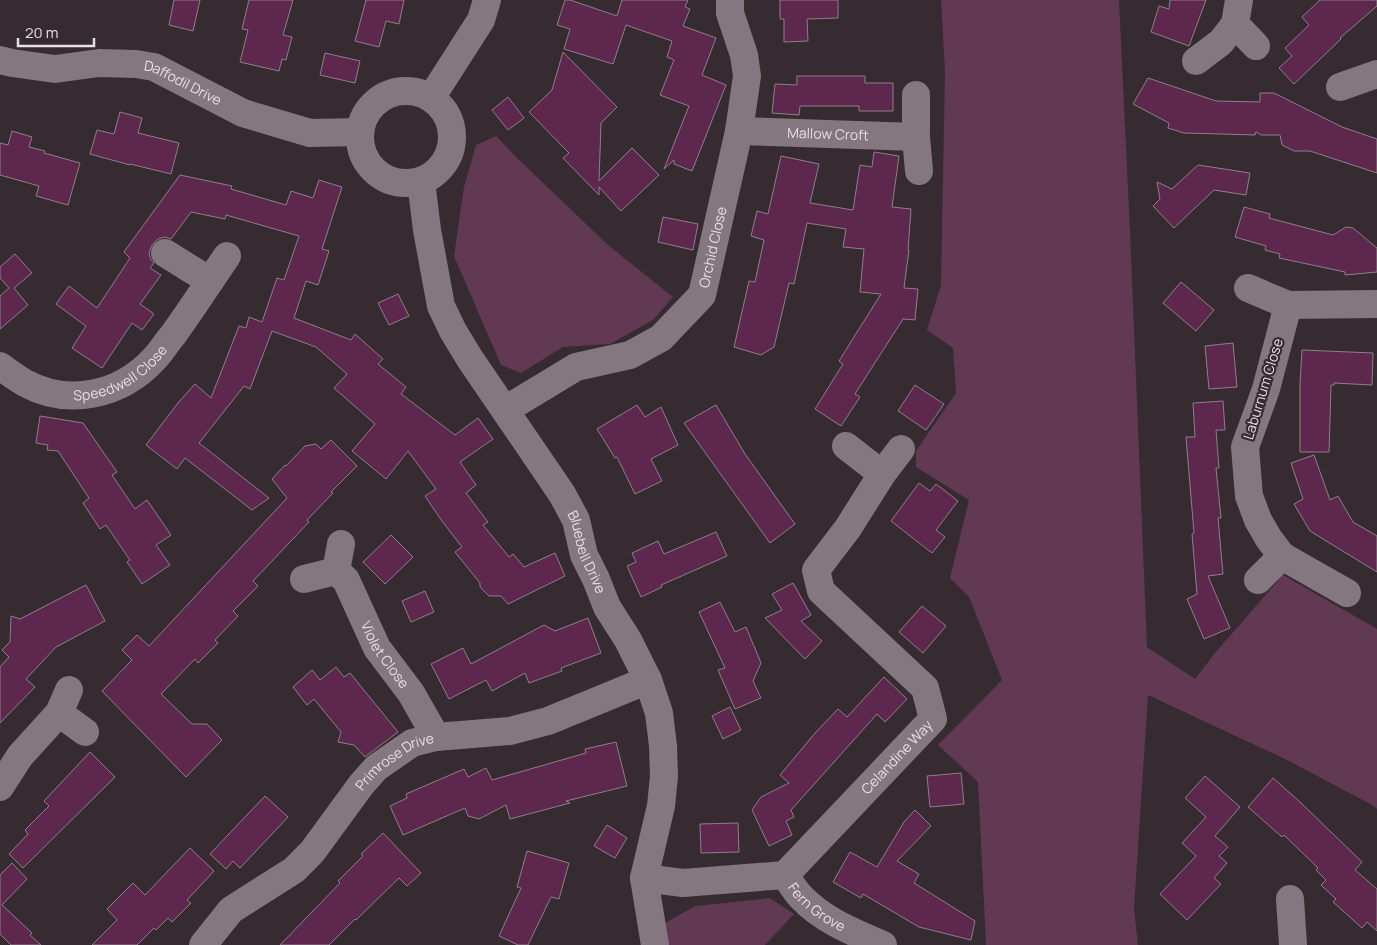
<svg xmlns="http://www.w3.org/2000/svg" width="1377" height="945" viewBox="0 0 1377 945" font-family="Manrope,sans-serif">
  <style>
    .green { fill: #613953 }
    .building { fill: #5e284e; stroke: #8c8087 }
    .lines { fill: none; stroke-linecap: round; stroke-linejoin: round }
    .street { stroke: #84777f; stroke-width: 28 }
    .labels { text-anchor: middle; stroke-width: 4.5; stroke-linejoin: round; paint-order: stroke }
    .street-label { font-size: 14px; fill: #e6dfe4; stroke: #352b31 }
  </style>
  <rect width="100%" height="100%" fill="#352b31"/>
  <g class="green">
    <path d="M 941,0 L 1119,0 L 1130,231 L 1147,647 L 1195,679 L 1215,653 L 1283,575 L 1377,629 L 1377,809 L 1374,806 L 1287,760 L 1148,695 L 1134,909 L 1138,945 L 986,945 L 978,782 L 938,745 L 1002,680 L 969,597 L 950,578 L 969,500 L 916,467 L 916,451 L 956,393 L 953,348 L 927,330 L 941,285 L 945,71 Z"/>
    <path d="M 496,136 L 514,155 L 608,245 L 673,297 L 653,320 L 610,344 L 563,347 L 521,373 L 501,365 L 454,256 L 464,187 L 476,145 Z"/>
    <path d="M 770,898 L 794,914 L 765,945 L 667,945 L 665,923 L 695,906 Z"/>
  </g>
  <g class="building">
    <path d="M 174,0 L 200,0 L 193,31 L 169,25 Z"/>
    <path d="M 249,0 L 293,0 L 283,35 L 292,37 L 286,60 L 282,59 L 279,71 L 240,62 L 248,30 L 242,29 Z"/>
    <path d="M 366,0 L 404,0 L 399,24 L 386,21 L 379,47 L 355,41 Z"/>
    <path d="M 565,0 L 570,0 L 617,16 L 622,0 L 688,0 L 685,7 L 690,9 L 683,26 L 716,38 L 702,75 L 726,85 L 692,171 L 674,164 L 674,160 L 664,169 L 689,106 L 660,95 L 674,60 L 667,57 L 672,41 L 626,25 L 613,64 L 564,49 L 570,29 L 557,25 Z"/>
    <path d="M 780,0 L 838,0 L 838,18 L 807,19 L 808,41 L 784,42 L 784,19 L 780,19 Z"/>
    <path d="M 1170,0 L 1206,0 L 1189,46 L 1151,32 L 1159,6 L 1169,9 Z"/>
    <path d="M 1320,0 L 1377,0 L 1377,6 L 1340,38 L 1341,39 L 1294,84 L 1279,68 L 1292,56 L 1285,48 L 1309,25 L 1302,17 Z"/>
    <path d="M 563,52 L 617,107 L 601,123 L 599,181 L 632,148 L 659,175 L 621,211 L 599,187 L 599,195 L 563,158 L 569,153 L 529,112 L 552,90 Z"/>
    <path d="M 325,53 L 360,61 L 355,83 L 320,75 Z"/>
    <path d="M 797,76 L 865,76 L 865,83 L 893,83 L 893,111 L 859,111 L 859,106 L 800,106 L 799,115 L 772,113 L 775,84 L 797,85 Z"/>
    <path d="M 1148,78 L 1216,101 L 1260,102 L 1260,93 L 1274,93 L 1342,127 L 1377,139 L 1377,173 L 1310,151 L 1294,151 L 1282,145 L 1280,135 L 1261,135 L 1256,132 L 1255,135 L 1184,133 L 1168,128 L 1169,123 L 1133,104 Z"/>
    <path d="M 508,97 L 524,118 L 508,130 L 492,110 Z"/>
    <path d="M 120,112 L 142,118 L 138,133 L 179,143 L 171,174 L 130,164 L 130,165 L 90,154 L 97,130 L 114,134 Z"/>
    <path d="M 12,131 L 32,137 L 29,147 L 45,151 L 44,153 L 80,163 L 68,205 L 36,196 L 39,186 L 0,175 L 0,143 L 8,145 Z"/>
    <path d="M 874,152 L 899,156 L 892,207 L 911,209 L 908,251 L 909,250 L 904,288 L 918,289 L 915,320 L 903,319 L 855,394 L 860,397 L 841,426 L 815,409 L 843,364 L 839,361 L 881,294 L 860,292 L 864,249 L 843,247 L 846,229 L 807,223 L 794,284 L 789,283 L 774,347 L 761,355 L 734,347 L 749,281 L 755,282 L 764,240 L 751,236 L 757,211 L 768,214 L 781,156 L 819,164 L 810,203 L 853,210 L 860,165 L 872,167 Z"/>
    <path d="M 1198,165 L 1250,173 L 1246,195 L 1214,190 L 1174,228 L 1153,206 L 1160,199 L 1157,182 L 1172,189 Z"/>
    <path d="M 180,175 L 232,186 L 231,189 L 286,205 L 291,191 L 313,198 L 319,180 L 342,187 L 322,249 L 329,251 L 318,285 L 306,281 L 294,318 L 351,340 L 355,334 L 383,359 L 378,364 L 406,387 L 401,394 L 455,435 L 478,418 L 493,439 L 460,462 L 476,485 L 466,493 L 488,522 L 483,525 L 509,557 L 513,554 L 524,567 L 555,553 L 565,576 L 508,604 L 501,596 L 489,596 L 480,587 L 480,583 L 455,552 L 462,547 L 442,521 L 425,496 L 436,489 L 408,451 L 386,479 L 352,451 L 375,424 L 334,388 L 347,374 L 316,347 L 272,331 L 250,389 L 244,386 L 199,443 L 269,498 L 252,510 L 185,458 L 177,469 L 146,445 L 178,403 L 195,384 L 211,398 L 239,326 L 246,328 L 249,317 L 262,322 L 277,278 L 284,280 L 299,236 L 226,215 L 225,219 L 191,212 L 171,239 L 165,237 L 158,239 L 152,245 L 149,253 L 151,260 L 154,263 L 150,268 L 161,275 L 140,304 L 154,314 L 142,330 L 132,323 L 102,368 L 72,348 L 86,326 L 56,304 L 69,286 L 97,308 L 130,258 L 124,252 Z"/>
    <path d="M 1244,207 L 1270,214 L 1269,218 L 1333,235 L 1346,227 L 1353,228 L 1377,248 L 1377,272 L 1345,275 L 1345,272 L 1279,258 L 1280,254 L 1265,250 L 1266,246 L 1235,237 Z"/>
    <path d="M 663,217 L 698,224 L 693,250 L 658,242 Z"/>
    <path d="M 15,254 L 32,273 L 14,288 L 28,305 L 0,329 L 0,296 L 9,288 L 0,278 L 0,267 Z"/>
    <path d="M 1181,282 L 1214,310 L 1196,331 L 1163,303 Z"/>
    <path d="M 398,294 L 409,316 L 389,325 L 378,303 Z"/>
    <path d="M 1233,343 L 1237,387 L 1209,389 L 1205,346 Z"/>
    <path d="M 1302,350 L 1373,353 L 1372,385 L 1334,383 L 1334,385 L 1331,385 L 1329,452 L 1300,452 L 1300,383 Z"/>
    <path d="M 915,385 L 944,404 L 926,430 L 898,411 Z"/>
    <path d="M 1223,401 L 1225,430 L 1216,430 L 1219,468 L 1216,468 L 1221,518 L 1218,518 L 1223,574 L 1208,576 L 1230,628 L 1204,639 L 1187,599 L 1197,594 L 1192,534 L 1194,533 L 1186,437 L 1195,437 L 1193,403 Z"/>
    <path d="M 637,405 L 645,417 L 661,407 L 678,445 L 651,459 L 662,481 L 635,494 L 617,457 L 615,458 L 597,429 Z"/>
    <path d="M 716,405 L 745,454 L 795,524 L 770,543 L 684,423 Z"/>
    <path d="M 40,416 L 83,423 L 117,472 L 112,475 L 135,509 L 147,500 L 171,535 L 156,545 L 170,565 L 142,584 L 127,562 L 130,560 L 106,525 L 100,529 L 83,503 L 89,498 L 58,451 L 47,450 L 48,445 L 36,443 Z"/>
    <path d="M 331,440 L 357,466 L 331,492 L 333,493 L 307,520 L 309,522 L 253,581 L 258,586 L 233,611 L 238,616 L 215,640 L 218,643 L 198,663 L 195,659 L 161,694 L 192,724 L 207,724 L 222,740 L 186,777 L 102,691 L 132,660 L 122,650 L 137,635 L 149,646 L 287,498 L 272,479 L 285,465 L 286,466 L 305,446 L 316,444 L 321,449 Z"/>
    <path d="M 1314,455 L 1330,500 L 1338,496 L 1353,522 L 1377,536 L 1377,572 L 1310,531 L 1294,504 L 1303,499 L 1291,463 Z"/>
    <path d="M 919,483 L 930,491 L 936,484 L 958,501 L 936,530 L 945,537 L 932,553 L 891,521 Z"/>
    <path d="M 716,532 L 727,556 L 661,585 L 662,587 L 641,597 L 627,566 L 636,562 L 632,553 L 658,541 L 664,554 Z"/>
    <path d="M 391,535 L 413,557 L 385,584 L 363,562 Z"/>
    <path d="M 793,583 L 811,615 L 801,621 L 822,641 L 805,659 L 765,618 L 782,610 L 772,594 Z"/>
    <path d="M 86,585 L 105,621 L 56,647 L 26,679 L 35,687 L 0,723 L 0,667 L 9,657 L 2,650 L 10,642 L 11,616 L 20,619 Z"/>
    <path d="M 425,591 L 434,612 L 411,622 L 402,601 Z"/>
    <path d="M 720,602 L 735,632 L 746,627 L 761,663 L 753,681 L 761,698 L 735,709 L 718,670 L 725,668 L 699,612 Z"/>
    <path d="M 922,606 L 946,626 L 923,653 L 899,632 Z"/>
    <path d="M 588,618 L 601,653 L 561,668 L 562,671 L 529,683 L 525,673 L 492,691 L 486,680 L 449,699 L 431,664 L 463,648 L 471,664 L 544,625 L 555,631 Z"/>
    <path d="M 336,667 L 344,677 L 350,673 L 398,732 L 365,757 L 354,745 L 338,742 L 341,732 L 314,699 L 307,705 L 293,687 L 312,670 L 320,680 Z"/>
    <path d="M 884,677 L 907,699 L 885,722 L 877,714 L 791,810 L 794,817 L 786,821 L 792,835 L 769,846 L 752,810 L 761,797 L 789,783 L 780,775 L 816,732 L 838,709 L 847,717 Z"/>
    <path d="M 730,707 L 741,730 L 723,739 L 712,716 Z"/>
    <path d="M 616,742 L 627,786 L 566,801 L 570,803 L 510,819 L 506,805 L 479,819 L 468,816 L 465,808 L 403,835 L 390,806 L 407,798 L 406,794 L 464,769 L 468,777 L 486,768 L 492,780 L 586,753 L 585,749 Z"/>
    <path d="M 90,752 L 115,777 L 23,868 L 9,854 L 28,834 L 25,830 L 49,806 L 44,801 Z"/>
    <path d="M 961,773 L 964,804 L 930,807 L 927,776 Z"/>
    <path d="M 1205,776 L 1240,807 L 1215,836 L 1228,847 L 1219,856 L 1227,863 L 1214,878 L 1221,884 L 1187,920 L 1160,894 L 1196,856 L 1182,843 L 1206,817 L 1185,798 Z"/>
    <path d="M 1273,778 L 1300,802 L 1362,862 L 1355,870 L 1377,889 L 1377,931 L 1367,922 L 1362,928 L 1333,902 L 1336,899 L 1321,885 L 1326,880 L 1316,870 L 1318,868 L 1284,835 L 1282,837 L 1248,807 Z"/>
    <path d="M 265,796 L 288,817 L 240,868 L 233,861 L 226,869 L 210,854 Z"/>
    <path d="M 915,810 L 931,826 L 897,861 L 919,874 L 914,883 L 975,921 L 971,940 L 919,927 L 863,894 L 861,898 L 833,882 L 850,852 L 877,867 L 904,822 Z"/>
    <path d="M 738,823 L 739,852 L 701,853 L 700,824 Z"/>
    <path d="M 607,825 L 627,838 L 615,858 L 594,846 Z"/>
    <path d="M 383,833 L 421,873 L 407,886 L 399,878 L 356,920 L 355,919 L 329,945 L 280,945 L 340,883 L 338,881 L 363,856 L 361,854 Z"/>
    <path d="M 190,848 L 214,871 L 187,900 L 191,903 L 172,922 L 168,918 L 156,930 L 154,928 L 137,945 L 92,945 L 117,920 L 107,909 L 133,883 L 145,895 Z"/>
    <path d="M 527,851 L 569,863 L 559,899 L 551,897 L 528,945 L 518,945 L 499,936 L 521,888 L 517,887 Z"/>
    <path d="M 12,863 L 27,879 L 2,905 L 32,933 L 30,935 L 41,945 L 11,945 L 0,934 L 0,875 Z"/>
  </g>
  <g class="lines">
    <g class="street">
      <path d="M 1235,24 L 1256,46"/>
      <path id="s1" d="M 0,60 L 12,63 L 55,69 L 99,63 L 136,64 L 154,67 L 243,113 L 310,133 L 360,132"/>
      <path d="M 1196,61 L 1221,42 L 1235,24 L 1239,0"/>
      <path d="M 1340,87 L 1377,74"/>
      <circle cx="406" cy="137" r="46"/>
      <path d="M 916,95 L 916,137 L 919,171"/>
      <path d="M 431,98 L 481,20 L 487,0"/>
      <path id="s2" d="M 739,131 L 916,137"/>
      <path id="s3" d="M 421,181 L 427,230 L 441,306 L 453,331 L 470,359 L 562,494 L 576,520 L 584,555 L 596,579 L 607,607 L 628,640 L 648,680 L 659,713 L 663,746 L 664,776 L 661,806 L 644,878 L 655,945"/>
      <path d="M 165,253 L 210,281"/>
      <path d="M 1248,288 L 1288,305 L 1377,304"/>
      <path d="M 1288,305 L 1266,389 L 1245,447 L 1249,496 L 1258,520 L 1269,539 L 1282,556 L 1347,593"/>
      <path id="s4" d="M 0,366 C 8,372 16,378 25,383 C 69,407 121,395 154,359 C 161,352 166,343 173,335 C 192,309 209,282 227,256"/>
      <path id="s5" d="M 505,410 L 576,367 L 630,355 L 661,338 L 702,295 L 739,131 L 747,76 L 744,55 L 730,13 L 730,0"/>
      <path d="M 846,446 L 882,474"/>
      <path id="s6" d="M 336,571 L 346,580 L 377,648 L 411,693 L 436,737"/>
      <path d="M 304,579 L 336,571 L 341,544"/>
      <path d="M 1258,580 L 1282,556"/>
      <path d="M 59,713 L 85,732"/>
      <path d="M 0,787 L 20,756 L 59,713 L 69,690"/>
      <path id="s7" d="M 785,875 C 790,882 795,891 801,897 C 824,921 853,932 883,945"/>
      <path id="s8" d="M 644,878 L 683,883 L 785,875 L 933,719 L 925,688 L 821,591 L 816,570 L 848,528 L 882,474 L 901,449"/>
      <path d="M 1290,899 L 1293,945"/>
      <path id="s9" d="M 203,945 L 231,910 L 294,870 L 312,852 L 361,785 L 376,768 L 412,743 L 436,737 L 510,731 L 548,721 L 648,680"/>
    </g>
  </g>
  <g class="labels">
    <g class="street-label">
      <text dy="5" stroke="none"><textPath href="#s1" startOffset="188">Daffodil Drive</textPath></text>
      <text dy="5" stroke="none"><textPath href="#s2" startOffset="89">Mallow Croft</textPath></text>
      <text dy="5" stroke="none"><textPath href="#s5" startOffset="282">Orchid Close</textPath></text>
      <text dy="5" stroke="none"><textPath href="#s4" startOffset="134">Speedwell Close</textPath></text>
      <text transform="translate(1263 389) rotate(-73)" y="5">Laburnum Close</text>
      <text dy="5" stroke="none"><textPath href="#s3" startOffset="414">Bluebell Drive</textPath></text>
      <text dy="5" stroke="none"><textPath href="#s6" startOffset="98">Violet Close</textPath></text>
      <text dy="5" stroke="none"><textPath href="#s8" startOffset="304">Celandine Way</textPath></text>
      <text dy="5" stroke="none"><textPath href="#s9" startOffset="270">Primrose Drive</textPath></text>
      <text dy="5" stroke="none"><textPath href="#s7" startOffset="46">Fern Grove</textPath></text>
    </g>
  </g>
  <path d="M18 38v8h76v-8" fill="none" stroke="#e6dfe4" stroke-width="2.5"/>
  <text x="25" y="38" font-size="15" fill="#e6dfe4" stroke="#352b31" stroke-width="4" paint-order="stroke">20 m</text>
</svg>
